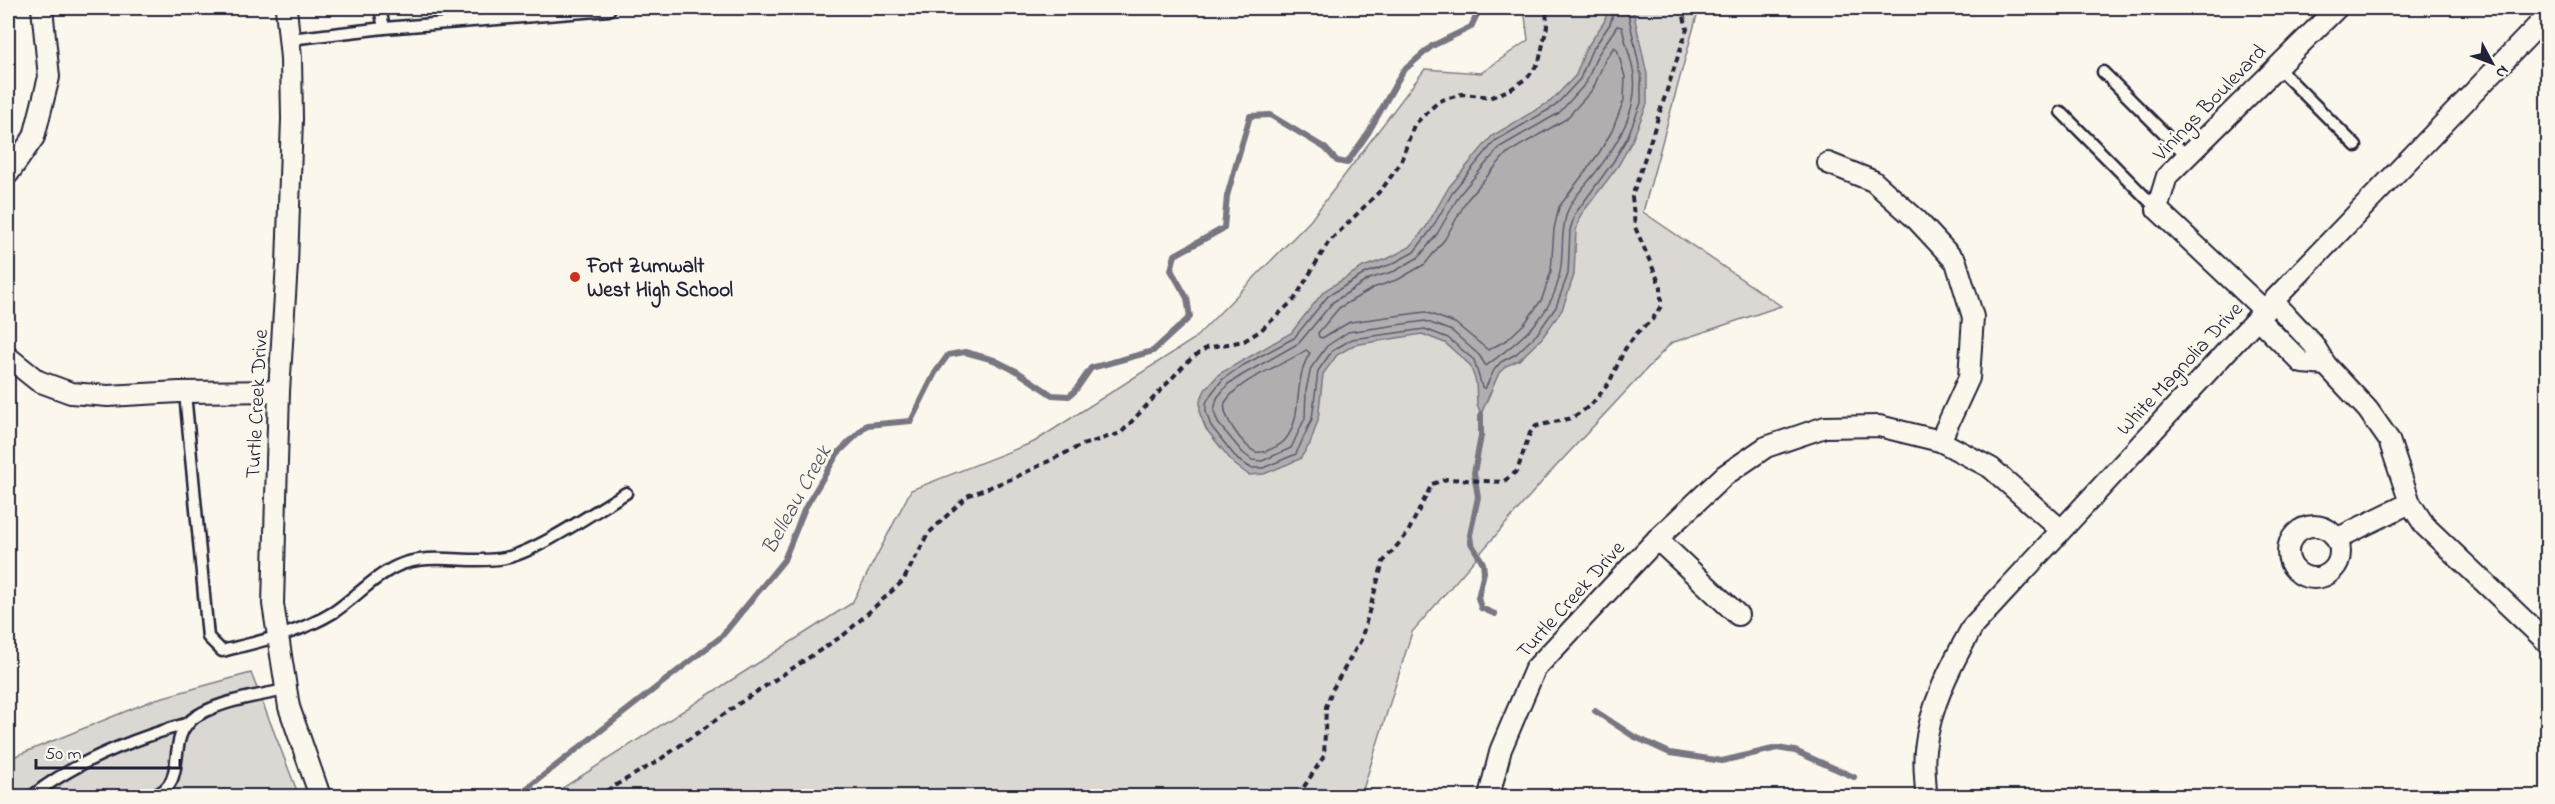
<svg xmlns="http://www.w3.org/2000/svg" width="2555" height="804" viewBox="0 0 2555 804" font-family="'Indie Flower',sans-serif">
  <style>
    .green { fill: #dbd8d3; stroke: #7e7d87; stroke-width: 1.5 }
    .water { fill: #b1aeb0; stroke: #787681; stroke-width: 1.5 }
    .lines { fill: none; stroke-linecap: round; stroke-linejoin: round }
    .shore { stroke: #5b5a6a; stroke-width: 1.5 }
    .stream { stroke: #787681; stroke-width: 6 }
    .service-casing { stroke: #22223b; stroke-width: 15 }
    .minor-casing { stroke: #22223b; stroke-width: 24 }
    .path { stroke: #22223b; stroke-width: 4; stroke-dasharray: 6 4.5; stroke-linecap: butt }
    .service { stroke: #fbf7ec; stroke-width: 10 }
    .minor { stroke: #fbf7ec; stroke-width: 20 }
    .poi-dot { fill: #c8321e; stroke: #fbf7ec; stroke-width: 2 }
    .labels { text-anchor: middle; stroke-width: 6; stroke-linejoin: round; paint-order: stroke }
    .street-label { font-size: 21px; fill: #22223b; stroke: #fbf7ec }
    .poi-label { font-size: 21px; font-weight: bold; fill: #22223b; stroke: #fbf7ec; text-anchor: start }
    .water-label { font-size: 22px; font-style: italic; fill: #545364; stroke: #fbf7ec }
  </style>
  <rect width="100%" height="100%" fill="#fbf7ec"/>
  <filter id="ink" filterUnits="userSpaceOnUse"><feTurbulence type="fractalNoise" baseFrequency=".0167" numOctaves="2"/><feDisplacementMap in="SourceGraphic" scale="12" xChannelSelector="R" yChannelSelector="G"/><feConvolveMatrix kernelMatrix="1 2 1 2 8 2 1 2 1" color-interpolation-filters="sRGB"/></filter>
  <g filter="url(#ink)">
    <g class="green">
      <path d="M 1524,8 L 1699,8 L 1643,212 L 1781,306 L 1671,343 L 1547,476 L 1412,632 L 1361,796 L 550,796 L 852,603 L 911,490 L 1034,442 L 1194,339 L 1310,221 L 1425,69 L 1481,73 L 1528,40 Z"/>
      <path d="M 251,673 L 299,796 L 8,796 L 8,759 L 156,699 Z"/>
    </g>
    <path class="water" d="M 1609,8 L 1631,8 L 1633,10 L 1647,74 L 1647,104 L 1632,141 L 1618,166 L 1580,216 L 1576,231 L 1574,275 L 1562,310 L 1542,338 L 1519,360 L 1506,366 L 1499,373 L 1481,414 L 1477,404 L 1476,382 L 1470,365 L 1445,343 L 1422,334 L 1354,345 L 1337,355 L 1323,374 L 1318,420 L 1310,444 L 1300,459 L 1264,474 L 1249,475 L 1234,464 L 1206,429 L 1200,414 L 1200,401 L 1205,390 L 1219,374 L 1291,333 L 1324,291 L 1363,267 L 1389,258 L 1410,247 L 1426,227 L 1449,187 L 1492,136 L 1551,101 L 1576,75 L 1585,50 L 1604,22 Z"/>
    <g class="lines">
      <g class="shore">
        <path d="M 1615,8 L 1610,24 L 1591,52 L 1580,79 L 1555,106 L 1495,141 L 1454,190 L 1431,230 L 1414,252 L 1392,264 L 1366,273 L 1328,296 L 1294,338 L 1240,367 L 1223,379 L 1211,394 L 1206,403 L 1206,412 L 1211,426 L 1238,460 L 1251,468 L 1263,468 L 1296,454 L 1312,419 L 1318,371 L 1332,351 L 1352,339 L 1425,329 L 1448,338 L 1474,360 L 1482,387 L 1485,389 L 1494,370 L 1501,362 L 1516,354 L 1537,334 L 1556,307 L 1568,274 L 1570,230 L 1575,214 L 1613,162 L 1627,138 L 1641,103 L 1641,75 L 1627,8"/>
        <path d="M 1617,26 L 1622,27 C 1625,43 1632,60 1634,76 C 1638,109 1618,143 1599,168 C 1589,182 1572,197 1567,213 C 1560,232 1564,252 1560,272 C 1553,317 1519,341 1486,366 L 1479,355 L 1452,331 L 1425,321 L 1348,332 L 1327,346 L 1311,368 L 1306,390 L 1305,418 L 1291,448 L 1262,461 L 1252,460 L 1243,453 L 1218,423 L 1214,411 L 1217,398 L 1228,384 L 1244,374 L 1299,343 L 1333,302 L 1369,279 L 1395,271 L 1419,257 L 1437,234 L 1460,194 L 1500,147 L 1559,113 L 1586,83 L 1597,56 Z"/>
        <path d="M 1614,47 L 1617,49 L 1625,77 L 1624,100 L 1612,131 L 1599,153 L 1559,207 L 1554,229 L 1551,271 L 1542,299 L 1525,323 L 1507,340 L 1488,350 L 1455,323 L 1425,312 L 1350,322 L 1322,338 L 1319,337 L 1318,333 L 1339,308 L 1373,288 L 1399,279 L 1425,264 L 1445,239 L 1467,200 L 1506,154 L 1566,119 L 1593,89 L 1605,60 Z"/>
        <path d="M 1306,350 L 1310,353 C 1292,381 1304,418 1285,440 C 1281,445 1264,454 1256,452 C 1245,449 1218,412 1226,401 C 1244,376 1281,367 1306,350 Z"/>
      </g>
      <g class="stream">
        <path d="M 1481,414 L 1481,436 L 1474,473 L 1478,497 L 1470,535 L 1471,543 L 1483,563 L 1484,572 L 1478,598 L 1481,608 L 1495,614"/>
        <path d="M 1595,711 L 1633,736 L 1670,753 L 1722,761 L 1777,748 L 1795,751 L 1854,777"/>
        <path d="M 517,796 L 721,637 L 784,560 L 805,508 L 838,453 L 867,425 L 911,421 L 935,373 L 948,355 L 965,352 L 994,360 L 1018,372 L 1052,395 L 1069,396 L 1075,391 L 1091,368 L 1153,351 L 1190,317 L 1187,298 L 1171,270 L 1175,255 L 1224,228 L 1227,196 L 1250,116 L 1270,115 L 1325,148 L 1337,161 L 1347,163 L 1368,133 L 1403,71 L 1432,46 L 1471,27 L 1480,8"/>
      </g>
      <defs>
        <g id="service">
          <path d="M 384,28 L 609,10 L 608,8"/>
          <path d="M 290,39 L 384,28 L 380,8"/>
          <path d="M 2276,66 L 2356,146"/>
          <path d="M 2103,72 L 2187,156"/>
          <path d="M 2061,112 L 2157,209"/>
          <path d="M 185,393 L 208,637 L 222,651 C 261,641 300,633 334,612 C 355,598 373,577 397,566 C 431,551 470,565 505,558 C 538,551 595,511 626,493"/>
          <path d="M 32,796 C 76,761 136,738 189,723"/>
          <path d="M 153,796 C 188,784 167,744 189,722 C 210,702 258,696 285,690"/>
        </g>
        <g id="minor">
          <path d="M 286,8 L 291,58 L 292,119 L 287,264 L 279,391 L 273,604 L 289,707 L 320,796"/>
          <path d="M 1828,163 L 1873,181 L 1917,220 L 1956,262 L 1973,317 L 1969,378 L 1940,441"/>
          <path d="M 8,174 L 34,137 L 49,77 L 42,8"/>
          <path d="M 2273,301 L 2313,344 L 2326,365 L 2368,410 L 2389,440 L 2410,503 L 2425,526 L 2548,643"/>
          <path d="M 2265,311 L 2157,209 L 2167,176 L 2337,8"/>
          <path d="M 2258,319 L 2302,363 L 2326,365"/>
          <path d="M 8,357 L 38,381 L 71,393 L 108,396 L 179,392 L 279,391"/>
          <circle cx="2314" cy="552" r="26"/>
          <path d="M 1657,539 L 1738,615"/>
          <path d="M 2336,539 L 2410,503"/>
          <path d="M 1489,796 L 1501,749 L 1535,669 L 1657,539 L 1725,475 L 1766,447 L 1825,427 L 1879,426 L 1940,441 L 1991,468 L 2060,529"/>
          <path d="M 1926,796 C 1926,782 1923,765 1925,750 C 1930,705 1951,665 1973,626 L 2273,301 L 2548,15"/>
        </g>
      </defs>
      <use href="#service" class="service-casing"/>
      <use href="#minor" class="minor-casing"/>
      <g class="path">
        <path d="M 597,796 L 658,761 L 744,700 L 845,634 L 903,581 L 928,534 L 967,496 L 1014,478 L 1082,445 L 1121,433 L 1187,362 L 1206,348 L 1244,341 L 1260,331 L 1294,300 L 1328,243 L 1382,189 L 1400,164 L 1414,125 L 1439,101 L 1462,94 L 1492,97 L 1511,89 L 1528,77 L 1539,62 L 1547,26 L 1546,8"/>
        <path d="M 1298,796 L 1324,756 L 1326,707 L 1332,690 L 1361,640 L 1383,562 L 1407,534 L 1432,484 L 1447,479 L 1503,482 L 1517,471 L 1530,433 L 1536,426 L 1572,418 L 1591,405 L 1609,383 L 1625,349 L 1638,332 L 1652,320 L 1661,306 L 1661,287 L 1635,227 L 1632,197 L 1687,29 L 1682,8"/>
      </g>
      <use href="#service" class="service"/>
      <use href="#minor" class="minor"/>
    </g>
  </g>
  <circle class="poi-dot" cx="575" cy="277" r="6"/>
  <g class="labels">
    <g class="street-label">
      <text transform="translate(2209 102) rotate(-46)" y="7">Vinings Boulevard</text>
      <text transform="translate(2179 368) rotate(-47)" y="7">White Magnolia Drive</text>
      <text transform="translate(256 404) rotate(-87)" y="7">Turtle Creek Drive</text>
      <text transform="translate(1570 599) rotate(-48)" y="7">Turtle Creek Drive</text>
    </g>
    <g class="poi-label">
      <text x="587" y="272">Fort Zumwalt<tspan x="587" dy="24">West High School</tspan></text>
    </g>
    <g class="water-label">
      <text transform="translate(795 499) rotate(-61)" y="8">Belleau Creek</text>
    </g>
  </g>
  <rect width="2555" height="804" fill="none" stroke="#fbf7ec" stroke-width="30"/>
  <rect x="15" y="15" width="2525" height="774" fill="none" stroke="#22223b" stroke-width="2" filter="url(#ink)"/>
  <g transform="translate(2492 63) rotate(131)" stroke="#fbf7ec" stroke-width="4.5" paint-order="stroke">
  <path d="M0-4.5L10 22L0 15L-10 22Z" fill="#22223b"/>
  <text y="-9" font-size="16" font-weight="bold" text-anchor="middle" fill="#22223b">N</text>
  </g>
  <path d="M36 759v9h144v-9" fill="none" stroke="#22223b" stroke-width="3"/>
  <text x="45" y="759" font-size="18" fill="#22223b" stroke="#fbf7ec" stroke-width="4.5" paint-order="stroke">50 m</text>
</svg>
